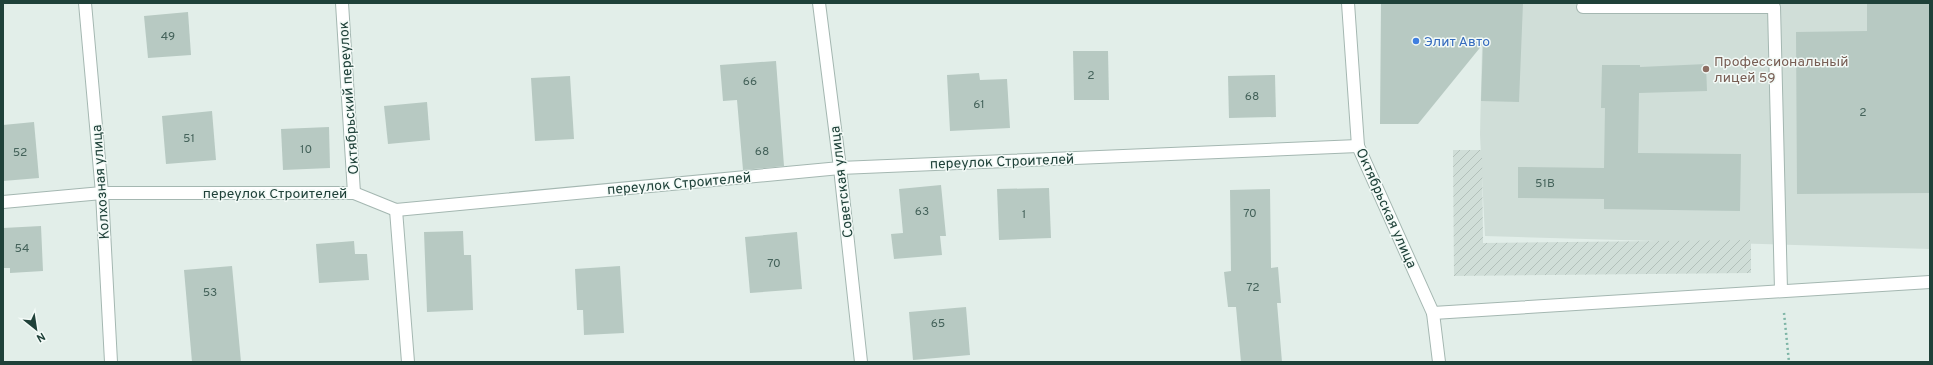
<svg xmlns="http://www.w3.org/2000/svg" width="1933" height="365" viewBox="0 0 1933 365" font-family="Overpass,sans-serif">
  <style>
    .built { fill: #d0ded8 }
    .industrial { fill: url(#industrial-furrows) }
    .building { fill: #b7c9c2 }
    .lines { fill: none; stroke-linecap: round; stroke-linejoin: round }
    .minor-casing { stroke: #a4b7b1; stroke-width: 14 }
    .path { stroke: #7eb5a6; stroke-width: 2.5; stroke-dasharray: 2 3; stroke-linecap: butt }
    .minor { stroke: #fff; stroke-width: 12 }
    .shop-dot { fill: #3f7fe0; stroke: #f3faf7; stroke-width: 1.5 }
    .education-dot { fill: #8d6e63; stroke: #f3faf7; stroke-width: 1.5 }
    .labels { text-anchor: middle; stroke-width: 3; stroke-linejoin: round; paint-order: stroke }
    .number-label { font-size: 12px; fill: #45635b }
    .shop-label { font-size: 14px; fill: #366cbe; stroke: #f3faf7; text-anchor: start }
    .education-label { font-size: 14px; fill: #785e54; stroke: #f3faf7; text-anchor: start }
    .street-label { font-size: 14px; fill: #1f4139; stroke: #f3faf7 }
  </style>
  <defs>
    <pattern id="industrial-furrows" width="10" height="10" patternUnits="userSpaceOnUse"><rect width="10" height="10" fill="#d0ded8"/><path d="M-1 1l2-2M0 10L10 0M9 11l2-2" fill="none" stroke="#b2c0ba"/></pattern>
  </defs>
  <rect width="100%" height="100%" fill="#e2eee9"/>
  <path class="built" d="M 1483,3 L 1930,3 L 1930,249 L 1485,236 L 1480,135 Z"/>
  <path class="industrial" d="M 1453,150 L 1482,150 L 1483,243 L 1751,240 L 1751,273 L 1454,276 Z"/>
  <g class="building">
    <path d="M 1381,3 L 1523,3 L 1519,102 L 1481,101 L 1483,44 L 1418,124 L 1380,124 Z"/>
    <path d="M 1867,3 L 1930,3 L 1930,193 L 1797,194 L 1796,32 L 1867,31 Z"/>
    <path d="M 188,12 L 191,55 L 148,58 L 144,16 Z"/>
    <path d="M 1073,51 L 1108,51 L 1109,100 L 1074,100 Z"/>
    <path d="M 776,61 L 784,166 L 743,170 L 737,100 L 723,101 L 720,65 Z"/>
    <path d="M 1706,64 L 1707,91 L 1639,93 L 1638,153 L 1741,154 L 1740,211 L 1604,209 L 1604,199 L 1518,198 L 1518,167 L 1604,168 L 1605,108 L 1601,108 L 1602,65 L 1640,65 L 1640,67 Z"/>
    <path d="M 979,73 L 980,80 L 1007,79 L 1010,128 L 950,131 L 947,75 Z"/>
    <path d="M 1275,75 L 1276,117 L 1229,118 L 1228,76 Z"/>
    <path d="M 570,76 L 574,139 L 535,141 L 531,78 Z"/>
    <path d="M 427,102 L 430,140 L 388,144 L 384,106 Z"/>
    <path d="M 212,111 L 216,160 L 166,164 L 162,116 Z"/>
    <path d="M 34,122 L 39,178 L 3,181 L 3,125 Z"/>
    <path d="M 329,127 L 330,168 L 283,170 L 281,129 Z"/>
    <path d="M 941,185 L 946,236 L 940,236 L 942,255 L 894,259 L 891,234 L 903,233 L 899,189 Z"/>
    <path d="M 1049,188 L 1051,238 L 999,240 L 997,189 Z"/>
    <path d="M 1270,189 L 1271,268 L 1278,267 L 1281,303 L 1277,303 L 1282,362 L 1241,362 L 1236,307 L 1228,307 L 1224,272 L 1231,271 L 1230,190 Z"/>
    <path d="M 41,226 L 43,271 L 10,273 L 10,268 L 3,268 L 3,228 Z"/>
    <path d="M 463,231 L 464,255 L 471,255 L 473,310 L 427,312 L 424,232 Z"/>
    <path d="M 797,232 L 802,289 L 750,293 L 745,237 Z"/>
    <path d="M 354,241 L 355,254 L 367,254 L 369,280 L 319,283 L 316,244 Z"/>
    <path d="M 232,266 L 241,362 L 192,362 L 184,270 Z"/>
    <path d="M 620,266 L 624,333 L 584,335 L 583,310 L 577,310 L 575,269 Z"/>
    <path d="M 966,307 L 970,355 L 913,360 L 909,312 Z"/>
  </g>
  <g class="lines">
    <defs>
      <g id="minor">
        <path d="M 85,3 L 102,193 L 111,362"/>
        <path d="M 342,3 L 354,193"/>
        <path d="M 819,3 L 840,168 L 861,362"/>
        <path d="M 1348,3 L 1358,146 L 1433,313 L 1439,362"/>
        <path d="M 1583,7 L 1774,7 L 1781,290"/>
        <path d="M 3,202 L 102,193 L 354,193 L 396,210 L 840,168 L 1358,146"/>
        <path d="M 396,210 L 408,362"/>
        <path d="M 1433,313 L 1930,282"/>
      </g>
    </defs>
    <use href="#minor" class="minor-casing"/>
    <path class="path" d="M 1784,313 L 1789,362"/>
    <use href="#minor" class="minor"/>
  </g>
  <circle class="shop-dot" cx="1416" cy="41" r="4"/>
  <circle class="education-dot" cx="1706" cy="69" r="4"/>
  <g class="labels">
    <g class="number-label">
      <text x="168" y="40">49</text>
      <text x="1091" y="79">2</text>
      <text x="750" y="85">66</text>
      <text x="1252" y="100">68</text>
      <text x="979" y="108">61</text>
      <text x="1863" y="116">2</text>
      <text x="189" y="142">51</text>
      <text x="306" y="153">10</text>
      <text x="762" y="155">68</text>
      <text x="20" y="156">52</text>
      <text x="1545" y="187">51В</text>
      <text x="922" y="215">63</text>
      <text x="1250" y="217">70</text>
      <text x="1024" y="218">1</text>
      <text x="22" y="252">54</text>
      <text x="774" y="267">70</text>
      <text x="1253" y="291">72</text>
      <text x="210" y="296">53</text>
      <text x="938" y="327">65</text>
    </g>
    <g class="shop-label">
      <text x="1424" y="46">Элит Авто</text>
    </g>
    <g class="education-label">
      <text x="1714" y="66">Профессиональный<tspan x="1714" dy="16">лицей 59</tspan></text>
    </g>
    <g class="street-label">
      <text transform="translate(348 98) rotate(-94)" y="5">Октябрьский переулок</text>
      <text transform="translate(1002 161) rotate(-2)" y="5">переулок Строителей</text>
      <text transform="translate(100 182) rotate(-94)" y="5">Колхозная улица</text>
      <text transform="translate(841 182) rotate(-97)" y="5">Советская улица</text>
      <text transform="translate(679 183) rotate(-5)" y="5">переулок Строителей</text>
      <text x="275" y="198">переулок Строителей</text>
      <text transform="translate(1387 208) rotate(66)" y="5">Октябрьская улица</text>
    </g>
  </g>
  <rect width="1933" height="365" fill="none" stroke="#1f4139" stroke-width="8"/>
  <g transform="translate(36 329) rotate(150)" stroke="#f3faf7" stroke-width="3" paint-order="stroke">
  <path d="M0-3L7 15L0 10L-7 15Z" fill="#1f4139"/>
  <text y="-6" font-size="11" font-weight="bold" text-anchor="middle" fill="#1f4139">N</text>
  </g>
</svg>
